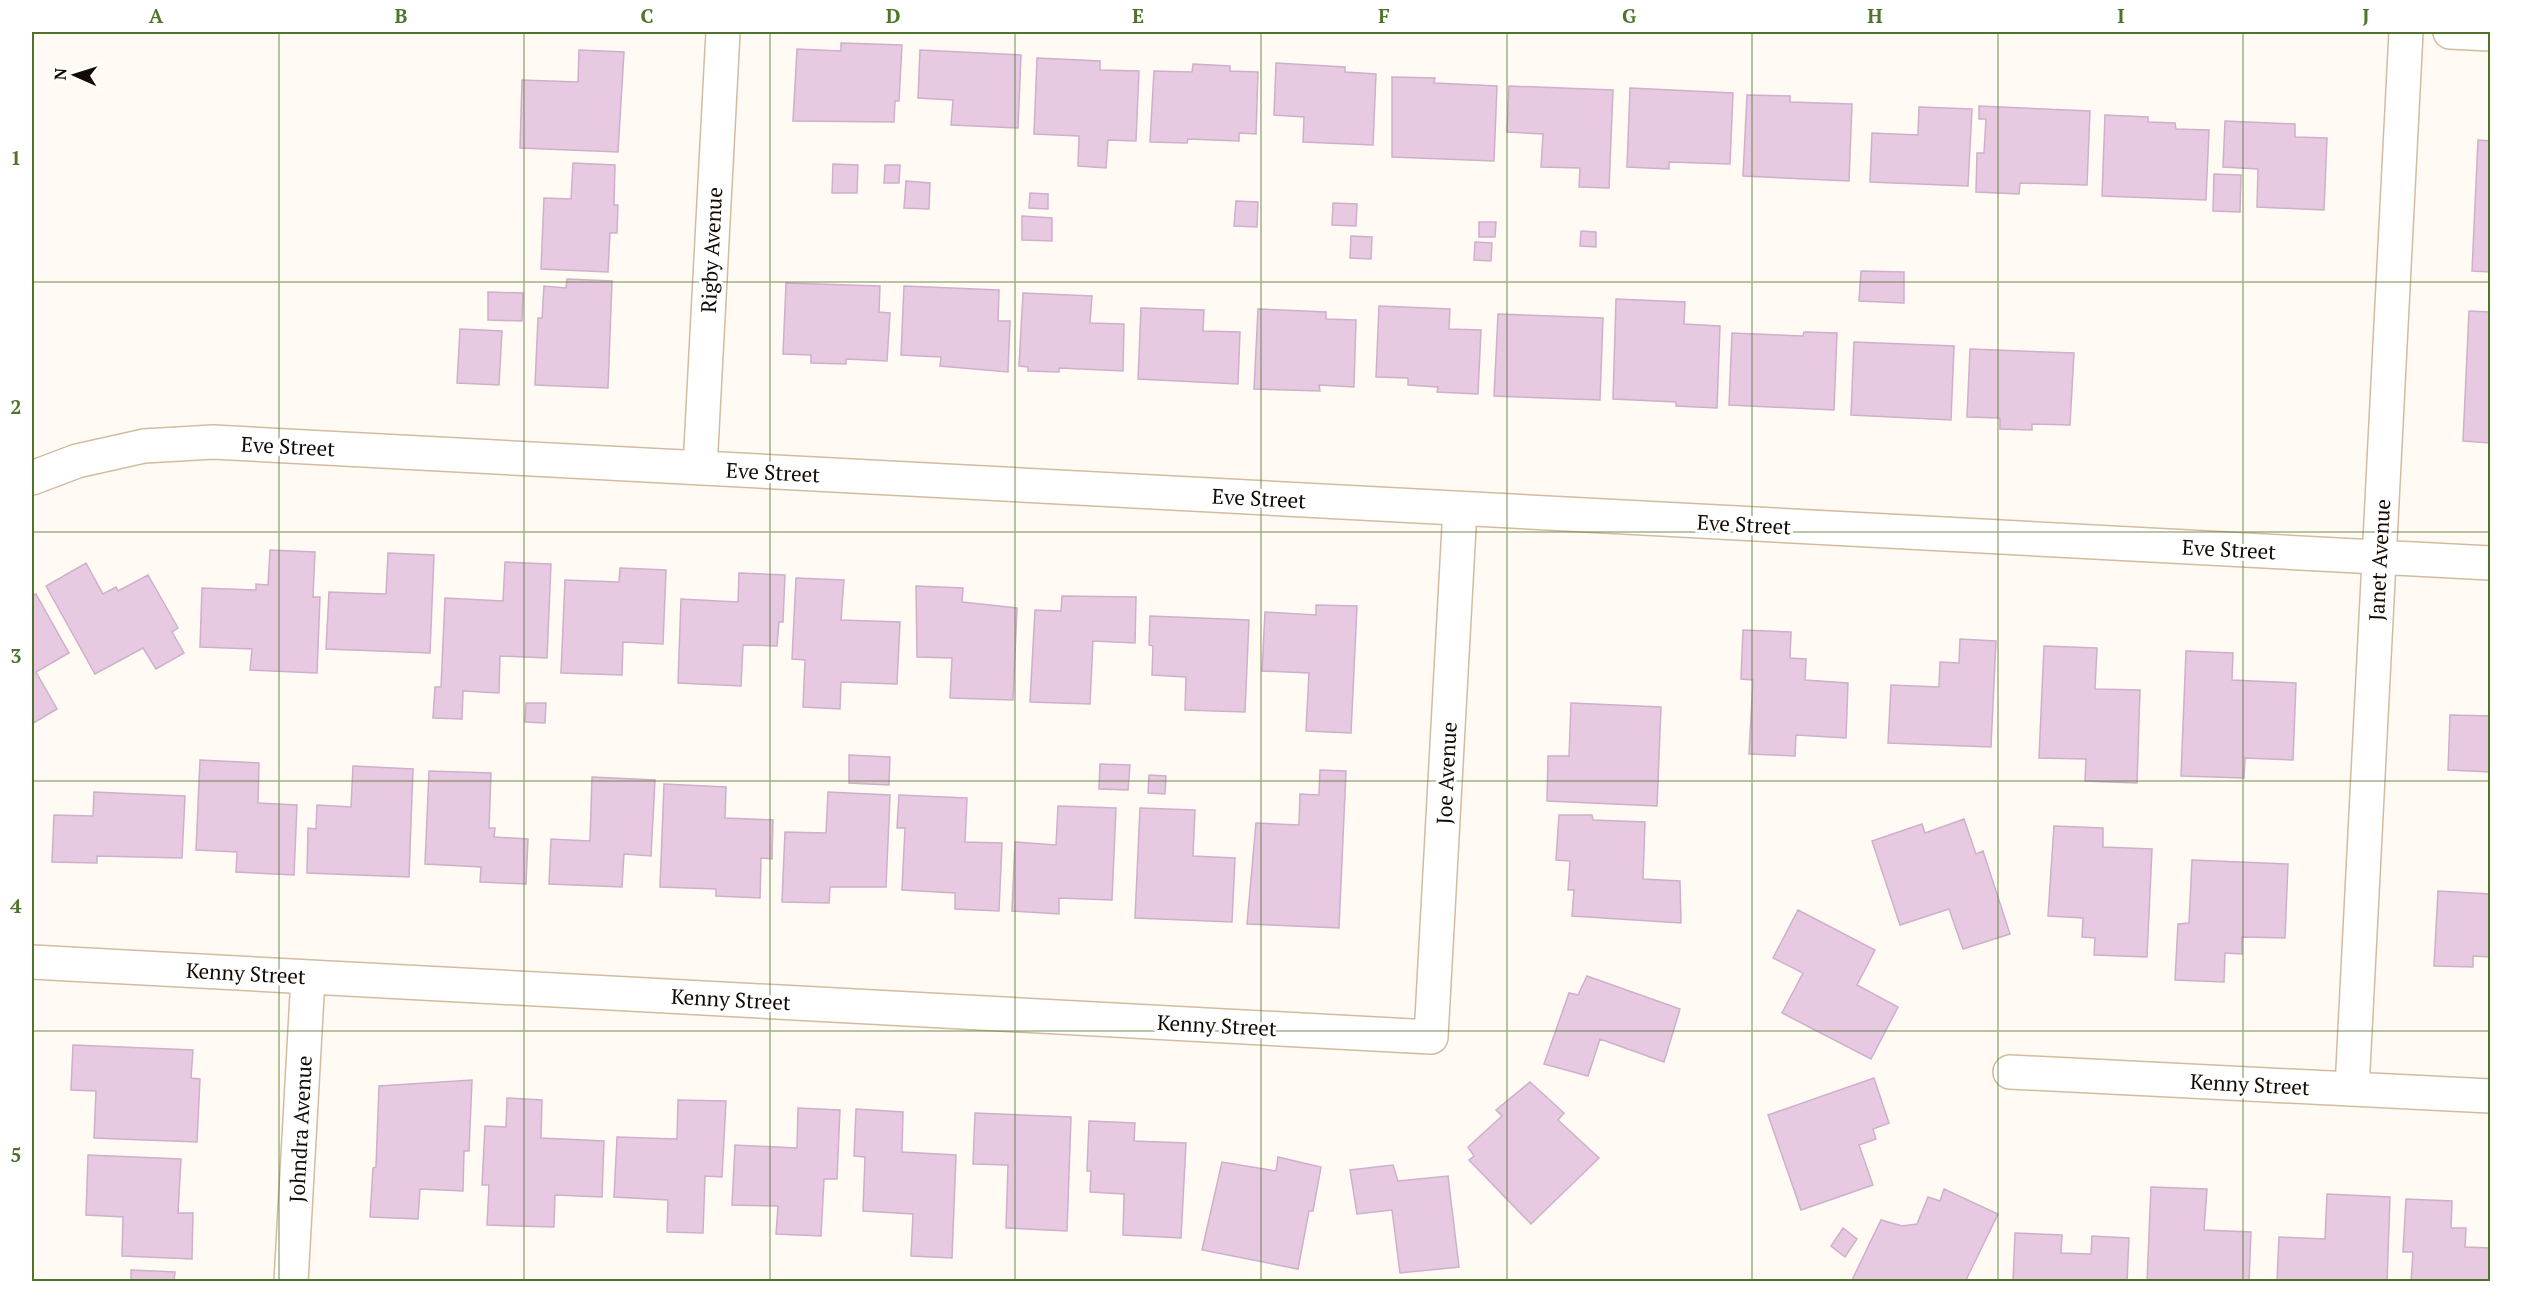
<svg xmlns="http://www.w3.org/2000/svg" width="2522" height="1313" font-family="'PT Serif',serif">
	<style>
		.building { fill: #e8c9e2; stroke: #ceb0c9; stroke-width: 1.5 }
		.lines { fill: none; stroke-linecap: round; stroke-linejoin: round }
		.street-casing { stroke: #d2bc9e; stroke-width: 36 }
		.street { stroke: #fff; stroke-width: 33 }
		.grid { fill: none; stroke: #50732b; stroke-width: 1.5; stroke-opacity: 0.55 }
		.labels { text-anchor: middle; dominant-baseline: central; stroke-width: 6; stroke-linejoin: round; paint-order: stroke }
		.street-label { font-size: 21px; fill: #120a03; stroke: #fff }
		.neatline { fill: none; stroke: #50732b; stroke-width: 2 }
		.grid-label { font-size: 20px; text-anchor: middle; font-weight: bold; fill: #50732b }
	</style>
	<rect width="100%" height="100%" fill="#fffaf4"/>
	<!-- building -->
	<path class="building" d="M841,43L902,45L899,101H895L894,122L793,121L797,49L841,51Z
		M579,50L624,52L618,152L520,148L522,80L578,82Z
		M920,50L1021,55L1018,128L951,125L953,100L918,98Z
		M1037,58L1100,61V70L1139,71L1136,141L1108,140L1106,168L1078,166L1079,136L1034,134Z
		M1276,63L1345,67V72L1376,74L1373,145L1303,142L1304,117L1274,115Z
		M1193,64L1230,66V71L1258,72L1256,134L1239,133V141L1188,139L1187,143L1150,142L1154,71L1192,72Z
		M1392,77L1435,78L1434,83L1497,86L1494,161L1392,157Z
		M1509,86L1613,90L1609,188L1579,187L1580,168L1541,167L1543,134L1507,132Z
		M1630,88L1733,93L1730,164L1669,162V169L1627,167Z
		M1747,95L1790,96V102L1852,104L1849,181L1743,176Z
		M1979,106L2090,111L2087,185L2020,183L2019,194L1976,192L1977,153H1984L1986,119H1979Z
		M1919,107L1972,109L1968,186L1870,182L1872,133L1918,135Z
		M2105,115L2148,117V122L2175,123L2176,129L2209,130L2206,200L2102,196Z
		M2225,121L2295,124V137L2327,138L2324,210L2257,207L2258,169L2223,167Z
		M2478,140L2490,141V272L2472,271Z
		M573,163L615,165L614,205H618L617,233H610L608,272L541,269L544,198L571,199Z
		M833,164L858,165L857,193H832Z
		M885,165H900L899,183H884Z
		M2214,174L2241,175L2240,212L2213,211Z
		M906,181L930,183L929,209L904,208Z
		M1030,193L1048,194V209L1029,208Z
		M1236,201L1258,202L1257,227L1234,226Z
		M1333,203L1357,204L1356,226L1332,225Z
		M1022,216L1052,218V241L1022,240Z
		M1479,222H1496L1495,237H1479Z
		M1581,231L1596,232V247L1580,246Z
		M1351,236L1372,237L1371,259L1350,258Z
		M1475,242L1492,243L1491,261L1474,260Z
		M1861,271L1904,272V303L1859,301Z
		M567,279L612,281L608,388L535,385L538,318H542L544,286L566,288Z
		M786,283L880,286L879,312L890,313L887,361L846,359V364L811,363V355L783,354Z
		M904,286L999,290L998,321H1010L1008,372L940,366L941,357L901,355Z
		M488,292L523,293L522,321L488,320Z
		M1023,293L1092,296L1090,323L1124,324L1123,371L1059,368V372L1028,371V367L1019,366Z
		M1616,299L1685,302L1684,324L1720,326L1717,408L1676,406V402L1613,399Z
		M1379,306L1450,309L1449,329L1481,330L1478,394L1437,392L1438,387L1408,385V378L1376,377Z
		M1141,308L1204,310L1203,331L1240,332L1238,384L1138,379Z
		M1258,309L1326,312V319L1356,320L1354,387L1319,385L1320,391L1254,389Z
		M2469,311L2490,312V443L2463,441Z
		M1498,314L1603,318L1600,400L1494,396Z
		M460,329L502,331L499,385L457,383Z
		M1804,332L1837,333L1834,410L1729,405L1732,333L1803,336Z
		M1854,342L1954,346L1951,420L1851,415Z
		M1970,349L2074,353L2070,425L2032,424V430L2000,429V418L1967,417Z
		M270,550L315,552L313,597H320L317,673L250,670L252,649L200,647L202,588L256,590V584L268,585Z
		M388,553L434,555L430,653L326,649L329,592L386,594Z
		M505,562L551,564L547,658L500,656L499,693L463,691L462,719L433,718L435,687H441L445,598L503,601Z
		M86,563L103,594L116,587L118,591L148,575L178,628L172,632L184,653L156,669L143,648L95,674L46,586Z
		M620,568L666,570L663,644L623,642L622,675L561,673L565,580L619,582Z
		M739,573L785,575L783,622H779L777,646L743,645L741,686L678,683L681,599L738,602Z
		M796,578L844,580L841,620L900,622L897,684L841,682L840,709L803,707L805,660L792,659Z
		M916,586L963,588L962,602L1017,608L1013,700L950,698L952,658L917,657Z
		M36,594L69,653L36,672L57,709L32,724V596Z
		M1062,596L1136,597L1135,643L1093,641L1090,704L1030,702L1035,610L1061,611Z
		M1316,605L1357,606L1351,733L1306,731L1309,673L1262,671L1265,612L1316,615Z
		M1150,616L1249,620L1245,712L1185,710L1186,677L1152,675L1153,646L1149,645Z
		M1743,630L1791,632L1790,658L1806,659L1805,680L1848,683L1846,738L1796,735L1795,756L1749,754L1753,680L1741,679Z
		M1960,639L1996,641L1991,747L1888,743L1891,685L1939,687L1940,662L1959,663Z
		M2044,646L2097,648L2095,689L2140,690L2137,783L2085,781L2086,759L2039,758Z
		M2186,651L2233,653L2232,680L2296,683L2293,760L2245,758L2244,778L2181,776Z
		M526,703H546L545,723L525,722Z
		M1571,703L1661,707L1657,806L1547,801L1548,756H1569Z
		M2450,715L2490,716V772L2448,770Z
		M849,755L890,757L889,785L849,783Z
		M200,760L259,763L258,803L297,805L294,875L236,872L237,852L196,850Z
		M1100,764L1130,765L1128,790L1099,789Z
		M353,766L413,769L409,877L307,873L308,828L316,829L317,805L351,807Z
		M1320,770L1346,771L1339,928L1247,924L1256,823L1299,825L1300,794L1319,795Z
		M429,771L491,773L489,828H495L494,837L528,839L526,884L480,882L481,867L425,864Z
		M1149,775L1166,776L1165,794L1148,793Z
		M592,777L655,780L651,856L624,854L622,887L549,884L551,839L590,841Z
		M664,784L726,787L725,818L773,820L772,859L761,858L760,898L716,896V889L660,887Z
		M94,792L185,796L182,858L97,856V863L52,862L54,815L93,816Z
		M828,792L890,795L886,887H830L829,903L782,902L785,832L826,833Z
		M899,795L967,798L965,842L1002,843L999,911L955,909V893L902,890L905,828H897Z
		M1058,806L1116,808L1112,900L1059,898V914L1012,911L1015,842L1056,845Z
		M1140,808L1195,810L1193,856L1235,858L1232,922L1135,918Z
		M1559,815H1592L1593,820L1645,822L1643,879L1680,881L1681,923L1572,916L1574,890H1568L1570,861L1556,860Z
		M1964,819L1976,854L1983,851L2010,934L1963,949L1949,909L1900,925L1872,841L1922,824L1925,833Z
		M2054,826L2103,828V847L2152,849L2147,957L2094,955L2095,938L2082,937L2083,918L2048,916Z
		M2192,860L2288,864L2285,938L2242,937V954L2225,953L2224,982L2175,980L2178,924L2189,923Z
		M2438,891L2490,894V957L2473,956V967L2434,966Z
		M1798,910L1875,950L1857,985L1898,1007L1871,1059L1782,1013L1803,973L1773,958Z
		M1587,976L1680,1009L1664,1062L1600,1039L1588,1076L1544,1064L1569,993L1578,995Z
		M73,1045L193,1050L191,1078L200,1079L197,1142L94,1138L96,1091L71,1090Z
		M1874,1078L1889,1123L1873,1129L1876,1139L1859,1145L1873,1185L1801,1210L1768,1115Z
		M472,1080L469,1151H464L463,1191L420,1189L418,1219L370,1217L373,1168L376,1167L379,1086Z
		M1530,1082L1564,1113L1558,1120L1599,1158L1531,1224L1469,1160L1474,1156L1468,1147L1502,1116L1496,1110Z
		M507,1098L542,1100L541,1138L604,1141L602,1197L555,1195L554,1227L487,1225L489,1185H482L485,1126L506,1127Z
		M678,1100L726,1101L722,1177L705,1176L703,1233L667,1232L668,1200L614,1197L617,1137L677,1139Z
		M798,1108L840,1110L837,1179H824L821,1236L776,1234L778,1206L732,1205L735,1145L797,1148Z
		M856,1109L903,1112L902,1152L956,1155L952,1258L911,1256L913,1214L863,1211L865,1157L854,1156Z
		M975,1113L1071,1117L1067,1231L1006,1228L1008,1165L973,1164Z
		M1089,1121L1135,1123L1134,1141L1186,1143L1181,1238L1123,1235L1124,1194L1090,1192L1091,1171H1087Z
		M88,1155L181,1159L178,1213H193L192,1259L122,1256L123,1217L86,1215Z
		M1278,1157L1321,1167L1313,1211H1309L1298,1269L1202,1250L1222,1162L1276,1171Z
		M1393,1165L1398,1181L1448,1176L1459,1267L1400,1273L1392,1210L1357,1214L1350,1170Z
		M2151,1187L2207,1189L2204,1230L2251,1232L2249,1282H2147Z
		M1944,1189L1998,1214L1965,1282H1851L1881,1220L1902,1226L1917,1224L1928,1197L1940,1201Z
		M2327,1194L2390,1197L2387,1282H2277L2279,1237L2325,1239Z
		M2406,1199L2452,1201L2451,1228H2466L2465,1247L2490,1248V1282H2411L2413,1252H2403Z
		M1843,1228L1857,1239L1845,1257L1831,1246Z
		M2015,1233L2062,1235L2061,1253L2091,1254L2092,1236L2129,1238L2127,1282H2013Z
		M131,1270L175,1272L174,1282H108L131,1281Z"/>
	<g class="lines">
		<!-- street casing -->
		<g class="street-casing">
			<path id="street" d="M2450,32L2490,34
				M700,468L723,32
				M32,478L77,461L144,446L213,442L2490,563
				M32,962L1431,1037L1460,509
				M2010,1072L2490,1096
				M2352,1089L2406,32
				M291,1282L308,977"/>
		</g>
		<!-- street -->
		<use href="#street" class="street"/>
	</g>
	<!-- grid -->
	<path class="grid" d="M279,32V1282M524,32V1282M770,32V1282M1015,32V1282M1261,32V1282M1507,32V1282M1752,32V1282M1998,32V1282M2243,32V1282M32,282H2490M32,532H2490M32,781H2490M32,1031H2490"/>
	<g class="labels">
		<!-- street labels -->
		<g class="street-label">
			<text transform="translate(711 250) rotate(-87)">Rigby Avenue</text>
			<text transform="translate(288 446) rotate(3)">Eve Street</text>
			<text transform="translate(773 472) rotate(3)">Eve Street</text>
			<text transform="translate(1259 498) rotate(3)">Eve Street</text>
			<text transform="translate(1744 524) rotate(3)">Eve Street</text>
			<text transform="translate(2229 549) rotate(3)">Eve Street</text>
			<text transform="translate(2379 560) rotate(-87)">Janet Avenue</text>
			<text transform="translate(1446 773) rotate(-87)">Joe Avenue</text>
			<text transform="translate(246 973) rotate(3)">Kenny Street</text>
			<text transform="translate(731 999) rotate(3)">Kenny Street</text>
			<text transform="translate(1217 1025) rotate(3)">Kenny Street</text>
			<text transform="translate(2250 1084) rotate(3)">Kenny Street</text>
			<text transform="translate(300 1129) rotate(-87)">Johndra Avenue</text>
		</g>
	</g>
	<!-- border -->
	<rect width="2522" height="1313" fill="none" stroke="#ffffff" stroke-width="66"/>
	<!-- north arrow -->
	<g transform="translate(75 75) rotate(273)" stroke="#ffffff" stroke-width="4.5" paint-order="stroke">
	<path d="M0-4.5L10 22L0 15L-10 22Z" fill="#120a03"/>
	<text y="-9" font-size="16" font-weight="bold" text-anchor="middle" fill="#120a03">N</text>
	</g>
	<rect x="33" y="33" width="2456" height="1247" class="neatline"/>
	<g class="grid-label">
		<text x="156" y="23">A</text>
		<text x="401" y="23">B</text>
		<text x="647" y="23">C</text>
		<text x="893" y="23">D</text>
		<text x="1138" y="23">E</text>
		<text x="1384" y="23">F</text>
		<text x="1629" y="23">G</text>
		<text x="1875" y="23">H</text>
		<text x="2121" y="23">I</text>
		<text x="2366" y="23">J</text>
		<text x="16" y="165">1</text>
		<text x="16" y="414">2</text>
		<text x="16" y="663">3</text>
		<text x="16" y="913">4</text>
		<text x="16" y="1162">5</text>
	</g>
</svg>
